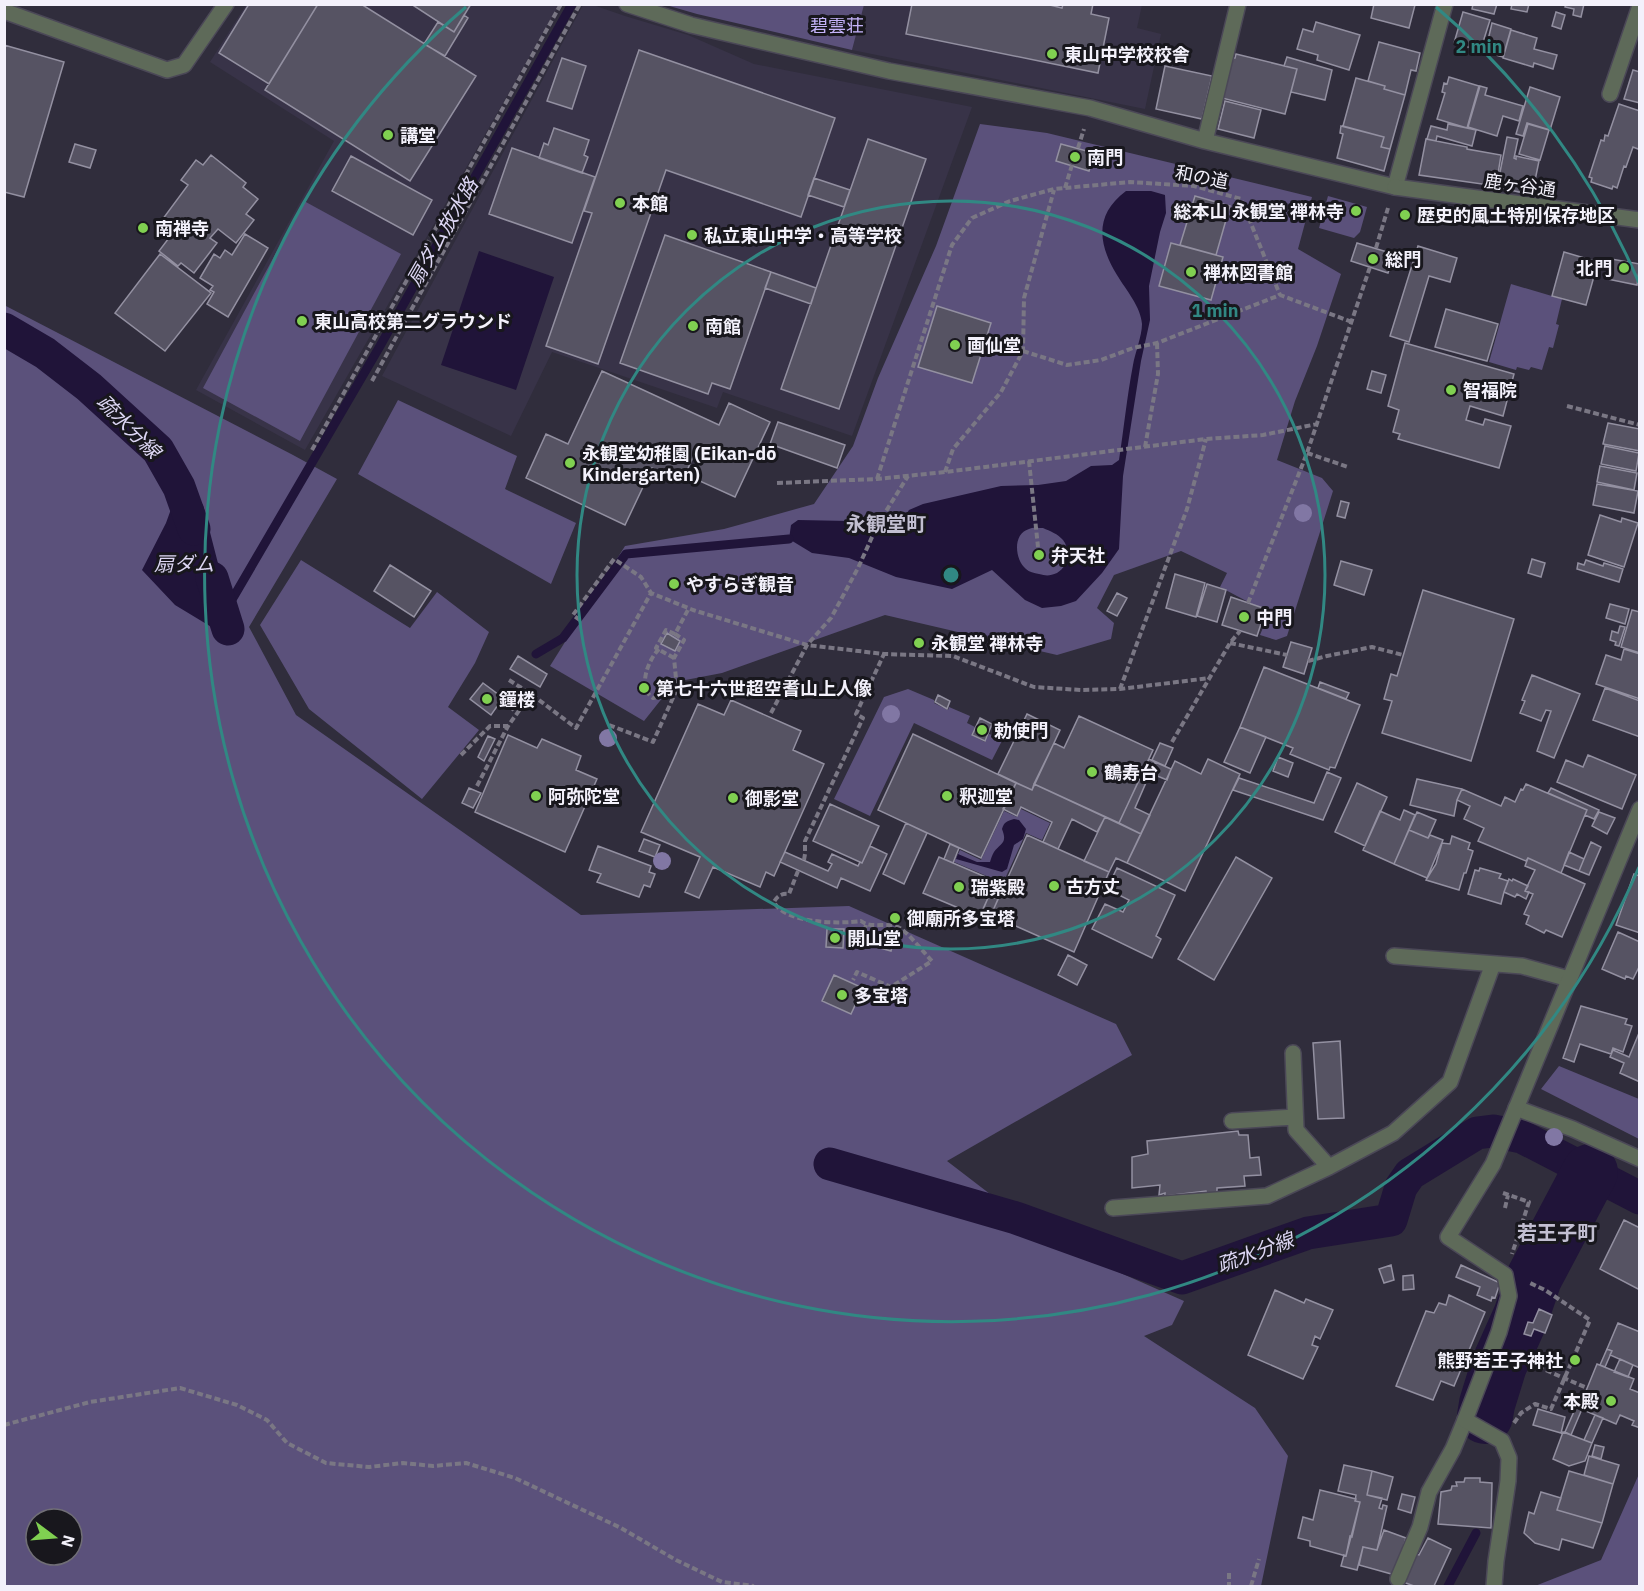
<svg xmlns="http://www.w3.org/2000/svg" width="1644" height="1591" font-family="'IBM Plex Sans','Noto Sans JP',sans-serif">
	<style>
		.built { fill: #383348 }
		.green { fill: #5b517b; fill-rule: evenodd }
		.water { fill: #201439; fill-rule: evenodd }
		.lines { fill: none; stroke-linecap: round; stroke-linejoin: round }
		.stream { stroke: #201439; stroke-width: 9 }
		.canal { stroke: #201439; stroke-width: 33 }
		.river { stroke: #201439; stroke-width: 56 }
		.building { fill: #565363; stroke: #9390a1; stroke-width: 1.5 }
		.service-casing { stroke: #4b4857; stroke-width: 18 }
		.minor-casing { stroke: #4b4857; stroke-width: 18 }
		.tertiary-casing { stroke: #4b4857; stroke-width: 18 }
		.path { stroke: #7a7784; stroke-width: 4; stroke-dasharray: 6 3; stroke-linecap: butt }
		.service { stroke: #5e6a59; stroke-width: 15 }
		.minor { stroke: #5e6a59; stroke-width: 15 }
		.tertiary { stroke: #5e6a59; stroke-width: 15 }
		.tree { fill: #8177a4 }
		.ring { fill: none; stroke: #318883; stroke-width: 3 }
		.poi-dot { fill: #80d051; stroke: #18171d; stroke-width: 2 }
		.labels { text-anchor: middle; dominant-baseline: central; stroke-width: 6; stroke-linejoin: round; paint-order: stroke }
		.park-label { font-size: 18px; fill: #c4b3f9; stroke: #18171d }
		.poi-label { font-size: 18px; font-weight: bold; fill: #f3f1fb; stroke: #18171d; text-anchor: start }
		.street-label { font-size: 18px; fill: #f3f1fb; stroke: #18171d }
		.water-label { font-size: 20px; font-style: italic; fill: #ddd7f4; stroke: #18171d }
		.neighbourhood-label { font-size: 20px; font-weight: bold; fill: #c2bfd1; stroke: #18171d }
		.centre { fill: #318883; stroke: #18171d; stroke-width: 3 }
		.ring-label { font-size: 18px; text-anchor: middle; font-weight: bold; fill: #318883; stroke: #18171d; stroke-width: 6; stroke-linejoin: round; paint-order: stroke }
	</style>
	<rect width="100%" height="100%" fill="#302d3c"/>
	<!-- built -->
	<path class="built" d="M246,5H559L305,450L196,390L334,141L210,62Z
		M583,5H593L625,16L688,35L754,64L972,107L852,436L723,392L717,408L552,352L511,436L382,376Z
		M864,5H1142L1137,28L1161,34L1145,109L852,50Z"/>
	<!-- green -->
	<path class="green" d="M666,5L864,4V5L852,50L697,14Z
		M980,124L1047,133L1312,197L1298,249L1341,274L1317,346L1295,401L1277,460L1322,478L1333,491L1287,636L1276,640L1260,635L1269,613L1220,587L1227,573L1181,551L1114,575L1097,608L1114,623L1111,639L1057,655L885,615L722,673L675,682L644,721L550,666L625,546L724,529L814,504L853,446L878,378L936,246Z
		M1328,196L1367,207L1360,232L1354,238L1319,228Z
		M304,201L401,254L300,441L203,388Z
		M1511,284L1562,299L1556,324L1559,325L1553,348L1549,347L1542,370L1531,367L1529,370L1517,367L1516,370L1489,362Z
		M4,305L293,455L337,479L249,627L296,715L581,915L849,906L1116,1024L1132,1055L947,1161L1055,1244L1184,1301L1172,1325L1144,1336L1255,1408L1288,1456L1261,1586H5ZM36,1519H72V1555H36Z
		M398,400L517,456L505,489L576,523L551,584L358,474Z
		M301,560L410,628L437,592L489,632L475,663L448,707L479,730L422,799L309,709L260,625Z
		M908,689L934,700V703L948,710L949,707L970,716L967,723L975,727L971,735L985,742L989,734L995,736L999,729L1006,733L992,760L914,723L870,816L834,799L884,697Z
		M1021,809L1050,823L1042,840L1026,833L1003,883L954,862L960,850L981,860L1004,811L1017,817Z
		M1559,1066L1639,1099V1139L1541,1089Z
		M1639,1474V1586H1535L1601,1560Z"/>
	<!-- water -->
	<path class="water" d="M1126,191H1151L1165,195L1166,213L1160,232L1149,286L1150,320L1141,361L1123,476L1119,549L1102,573L1076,601L1061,606L1042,608L1025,600L992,570L952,589L896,577L849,558L812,553L789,539L791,525L798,520L849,521L856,524L894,532L909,510L923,504L1001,486L1038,485L1066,481L1091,466L1112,465L1119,460C1124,428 1127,396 1133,365C1135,353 1142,336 1142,324C1141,307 1126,290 1117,275C1098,244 1094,215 1126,191ZM1043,528C1050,531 1058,534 1063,540C1071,550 1068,567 1057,573C1050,576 1046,576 1039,574C1034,573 1029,572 1026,569C1015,560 1012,534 1029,529C1032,527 1039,528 1043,528Z
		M479,251L554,277L516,390L441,365Z
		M185,482L203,505L230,610L218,631L175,605L142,570L166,523L179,487Z
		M1014,819L1019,820L1026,829L1023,839L1014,845L1007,869L1002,872L956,859L958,854L977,862H990C991,859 992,855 994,852C1000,843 1008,844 1002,829C1004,822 1007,821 1014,819Z"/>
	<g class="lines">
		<!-- stream -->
		<path class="stream" d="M223,615L380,346L572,4
			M536,654L563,638L626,554L789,539
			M1448,1586L1476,1533"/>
		<!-- canal -->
		<path class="canal" d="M4,329L45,353L89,387L158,450L179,487L194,529
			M212,578L228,629
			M830,1164L1016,1218L1182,1278L1308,1233L1391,1220L1401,1187L1410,1174L1477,1133L1493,1131L1522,1137L1640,1198"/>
		<!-- river -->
		<path class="river" d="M1485,1416L1487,1404L1499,1365L1521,1316L1534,1278L1590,1172"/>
	</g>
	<!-- building -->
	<path class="building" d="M249,4H318L269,84L219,53Z
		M318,4H361L476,76L410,181L265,90Z
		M411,4H471L454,32Z
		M912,4H1046L1062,8L1063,4H1093L1091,14L1109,18L1098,73L906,34Z
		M1374,4L1415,5L1409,28L1371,18Z
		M1473,4H1497L1494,14L1472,9Z
		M1512,4H1529L1527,12L1511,9Z
		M1566,4H1584L1581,17L1573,15L1574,9L1565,7Z
		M1463,12L1490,20L1484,39L1488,40L1492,23L1511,29L1503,57L1454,43Z
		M1556,12L1565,15L1561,29L1552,26Z
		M464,15L468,18L445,56L424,44L438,22L454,32Z
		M1316,22L1360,35L1349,70L1317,60L1318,55L1297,49L1303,29L1313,32Z
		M1511,30L1537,38L1534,49L1557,55L1553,69L1534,63L1533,67L1503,58Z
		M1379,42L1420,53L1416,71L1411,70L1405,95L1384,89L1385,86L1368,81Z
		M4,45L64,62L24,197L4,192Z
		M639,50L835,118L801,217L666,170L598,364L546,346L592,213L584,211Z
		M1236,54L1297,69L1285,114L1222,98L1233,58H1235Z
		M1287,57L1332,70L1325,100L1291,92L1297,69L1284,66Z
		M562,58L586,66L572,109L547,101Z
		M1165,66L1212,76L1202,119L1156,109Z
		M1633,70L1640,72V103L1624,99Z
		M1449,77L1479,86L1467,128L1437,119L1445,93L1442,92L1444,83L1447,84Z
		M1356,78L1385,86L1384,89L1405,95L1390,149L1381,147L1384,137L1343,126Z
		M1480,86L1487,88L1485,95L1523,106L1519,121L1503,116L1497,136L1468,127Z
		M1530,87L1560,97L1550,130L1527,123L1523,136L1516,134Z
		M1225,101L1261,110L1254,138L1218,129Z
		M1619,104L1640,111V146L1638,149L1633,147L1626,167L1624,166L1617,188L1613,186L1612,189L1591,182L1592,178L1589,177L1601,140L1604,141L1605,135L1608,136Z
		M1448,124L1476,130L1472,146L1437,136L1436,141L1427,139L1431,126L1447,130Z
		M1528,124L1549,130L1540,160L1519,154Z
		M1341,126L1384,137L1381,147L1390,149L1384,171L1337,158L1343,134L1340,133Z
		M554,128L589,140L584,155L588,157L582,173L539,158L544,143L548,145Z
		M1507,137L1518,139L1514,158L1516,159V156L1539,161L1532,195L1497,187Z
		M868,139L926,159L839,409L781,389Z
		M1426,139L1467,147V149L1501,155L1496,186L1419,175Z
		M75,144L96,150L90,168L69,162Z
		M1061,144L1094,153L1089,171L1056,161Z
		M512,148L595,177L572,243L489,214Z
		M211,155L246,183L243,187L258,199L246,214L254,220L236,243L218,229L210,238L217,243L194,273L181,263L178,266L159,251L175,230L162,220L188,185L181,180L196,160L203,165Z
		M351,156L432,200L413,235L332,191Z
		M814,178L850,190L844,207L808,195Z
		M1195,196L1230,206L1216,255L1180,245Z
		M245,234L268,248L228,317L207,304L214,292L210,290L213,286L200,278L214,254L220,258L225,250L232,255Z
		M665,235L771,272L730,389L712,383L708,394L620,363Z
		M1171,243L1223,257L1211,300L1159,286Z
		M1357,243L1394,254L1388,273L1351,261Z
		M1418,246L1457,258L1450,282L1429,276L1409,342L1390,336Z
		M1564,252L1598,262L1586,305L1552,296Z
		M160,254L211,293L165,351L115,313Z
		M1611,259L1640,264L1637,285L1607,279Z
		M771,272L816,288L811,304L765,288Z
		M937,306L991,323L972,383L918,367Z
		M1446,309L1498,324L1487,361L1435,347Z
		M1405,343L1514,374L1503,416L1470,406L1466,420L1483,425L1485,419L1511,426L1499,468L1398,439L1400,434L1393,432L1399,410L1388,406Z
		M602,371L719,425L729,403L770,422L735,497L693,478L701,461L693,457L682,482L652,468L625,525L526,478L546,434L568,444Z
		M1372,371L1386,375L1381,393L1367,389Z
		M778,422L845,445L837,468L770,444Z
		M1608,423L1640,429V451L1603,444Z
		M1605,446L1639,453L1636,471L1601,464Z
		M1600,466L1637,473L1634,490L1597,482Z
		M1597,484L1638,491L1634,513L1593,505Z
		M1341,501L1349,503L1345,518L1337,516Z
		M1600,515L1621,522L1622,518L1638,523L1624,567L1588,555Z
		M1532,559L1545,563L1541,577L1528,573Z
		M1586,560L1603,566L1604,563L1623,569L1619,582L1577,569L1578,563L1584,565Z
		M1341,561L1372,570L1364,595L1334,585Z
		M390,565L431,591L414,617L374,591Z
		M1175,574L1205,583L1196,617L1166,608Z
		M1207,584L1226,590L1217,622L1197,616Z
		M1423,590L1514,619L1471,761L1382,733L1392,701L1384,699L1391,674L1397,676Z
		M1117,593L1127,598L1117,616L1107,611Z
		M1231,597L1266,609L1257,636L1222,625Z
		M1610,604L1629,609L1625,624L1606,618Z
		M1632,610L1640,612V653L1621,647Z
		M1620,626L1625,627L1619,646L1615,645L1616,642L1610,640L1612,631L1618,633Z
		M667,633L680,641L675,651L661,644Z
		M1291,642L1312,648L1304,674L1283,667Z
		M1624,649L1640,654V699L1596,684L1606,655L1621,660Z
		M518,656L547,674L540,687L510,669Z
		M1264,667L1360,705L1335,768L1330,767L1329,770L1290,754L1293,748L1240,727Z
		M1532,675L1580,694L1554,758L1537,751L1551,711L1546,710L1541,721L1520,713L1525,701L1522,700Z
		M1320,682L1349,693L1346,699L1318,688Z
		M483,683L503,698L491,715L470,699Z
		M1605,688L1640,701V737L1593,720Z
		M938,695L950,701L947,709L935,702Z
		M731,700L801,731L793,750L824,764L774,876L766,872L760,887L713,867L699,898L685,892L700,857L641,832L698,704L724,715Z
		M1027,714L1060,730L1032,790L998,774Z
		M1079,716L1153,750L1119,823L1034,784L1054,743L1064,748Z
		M980,718L992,724L985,741L972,735Z
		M1240,727L1266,737L1250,773L1224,762Z
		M913,734L1016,783L981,858L878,810Z
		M508,735L537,748L542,739L581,756L576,770L597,779L565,852L475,812Z
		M488,736L495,739L484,761L478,757Z
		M1160,743L1173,748L1165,766L1152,760Z
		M1588,755L1636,775L1622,809L1557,782L1566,760L1583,767Z
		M1278,757L1293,763L1288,777L1273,771Z
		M1149,759L1155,762L1135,808L1150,815L1141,834L1119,823Z
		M1208,759L1240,774L1185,891L1127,863L1175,761L1201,774Z
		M1155,762L1171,769L1167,780L1150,773Z
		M1327,772L1341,778L1323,820L1233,790L1239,778L1314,803Z
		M1417,779L1462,789L1457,800L1454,816L1410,805Z
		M1016,783L1032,790L1034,784L1105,817L1097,832L1072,819L1058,849L1043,842L1052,822L1021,807L1017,816L1003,809Z
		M1357,783L1387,797L1365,846L1335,832Z
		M1526,784L1587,810L1561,873L1528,858L1526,861L1478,841L1484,828L1464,819L1470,806L1457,800L1462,789L1501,806L1505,797L1515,802L1521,789L1523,790Z
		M469,788L481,793L473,808L462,803Z
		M1551,788L1599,810L1594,819L1585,815L1587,810L1548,793Z
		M830,804L879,826L862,863L813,841Z
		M1404,810L1415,815L1394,864L1363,850L1380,811L1400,820Z
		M1417,812L1436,820L1428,838L1409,830Z
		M1599,812L1615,818L1607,834L1592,826Z
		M1105,817L1141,834L1127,863L1116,858L1109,872L1084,861Z
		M906,823L927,833L904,884L883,874Z
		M1409,830L1428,838L1430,835L1443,840L1427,878L1394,864Z
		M1027,835L1109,872L1074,952L991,915Z
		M1452,836L1470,843L1468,849L1473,851L1466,873H1464L1459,890L1426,880L1436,864L1442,843L1450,844Z
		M644,839L660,845L655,857L639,851Z
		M1591,842L1601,847L1589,875L1579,871Z
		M950,844L959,848L953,863L944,859Z
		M598,846L651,866L649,872L655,874L650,887L644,885L639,897L597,882L601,874L589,870Z
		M870,846L887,854L870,891L841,878L837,888L780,862L785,852L828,871L832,864L828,862L832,854L858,866L860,862L862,863Z
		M1569,852L1584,859L1579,871L1564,865Z
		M939,857L995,881L980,917L923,893Z
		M1236,857L1272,878L1214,980L1178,959Z
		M1528,858L1585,884L1562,937L1546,930L1544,933L1526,924L1529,916L1524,914L1533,894L1525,891L1535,870L1525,866Z
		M1117,868L1175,895L1156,936L1161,939L1152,958L1092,929L1105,904L1123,912L1129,900L1107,889Z
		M1480,868L1501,874L1499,878L1508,881L1504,892L1501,904L1468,894L1475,870L1479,871Z
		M1634,874L1640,876V933L1616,925Z
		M1509,879L1512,881L1513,879L1528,886L1525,891L1529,892L1526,899L1517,894L1515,897L1504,892Z
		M989,896L998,899L991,915L982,911Z
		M827,929H844L843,948L826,947Z
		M1618,932L1640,942V965L1633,979L1626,976L1625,979L1602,969Z
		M883,936L894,939L891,951L880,948Z
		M1068,955L1087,965L1077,985L1058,975Z
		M834,975L863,988L851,1014L822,1001Z
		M1581,1006L1627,1019L1625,1024L1632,1026L1623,1052L1613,1048L1611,1054L1580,1044L1574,1062L1563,1058Z
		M1639,1033H1640V1082L1620,1073L1624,1063L1610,1057L1613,1050L1629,1057Z
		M1340,1041L1344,1118L1318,1119L1313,1043Z
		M1238,1131L1239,1135H1248L1250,1158L1259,1157L1261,1175L1244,1176L1245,1186L1217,1188V1194L1207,1195L1206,1191L1165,1196V1193L1159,1195L1160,1185L1132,1188V1157L1148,1154L1147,1141Z
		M1624,1220L1640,1228V1290L1600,1269Z
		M1391,1265L1394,1280L1384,1283L1379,1269Z
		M1461,1265L1500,1283L1495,1298L1492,1297L1491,1301L1477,1295L1480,1287L1456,1277Z
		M1413,1275L1414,1289L1403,1290V1276Z
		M1275,1290L1304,1303L1306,1299L1333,1310L1320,1339L1315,1336L1312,1345L1318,1347L1303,1379L1248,1355Z
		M1449,1295L1485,1312L1454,1386L1441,1381L1433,1400L1396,1386L1426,1311L1434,1313L1439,1303L1446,1305Z
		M1539,1309L1552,1315L1545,1333L1534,1329L1531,1336L1524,1334L1528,1322L1533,1323Z
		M1618,1323L1640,1332V1368L1610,1355L1612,1351L1607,1349Z
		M1607,1349L1612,1351L1605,1367L1600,1365Z
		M1620,1359L1633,1365L1628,1377L1614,1372Z
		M1597,1364L1634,1379L1630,1389L1640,1393V1428L1632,1425L1634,1421L1620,1415L1616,1424L1579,1408Z
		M1576,1407L1582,1409L1571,1435L1565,1432Z
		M1538,1409L1565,1417L1561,1433L1533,1425Z
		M1595,1415L1603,1418L1592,1443L1584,1440Z
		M1563,1432L1592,1443L1585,1461L1569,1466L1553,1459Z
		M1595,1445L1604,1447L1601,1459L1592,1456Z
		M1589,1456L1619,1465L1613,1484L1584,1475Z
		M1344,1465L1372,1471L1367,1495L1382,1498L1379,1508L1382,1509L1383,1505L1387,1506L1377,1550L1363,1547L1357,1570L1341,1566L1344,1555L1346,1556L1350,1536L1352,1537L1360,1502L1355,1501L1356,1495L1338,1491Z
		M1372,1471L1393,1477L1387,1500L1367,1495Z
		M1569,1471L1613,1484L1602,1523L1557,1510Z
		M1465,1478H1480V1482L1492,1483L1491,1528L1438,1524L1441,1492L1451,1490L1452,1486H1457L1456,1482H1464Z
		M1320,1490L1356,1499L1355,1501L1360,1502L1346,1556L1310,1546V1541L1298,1538L1303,1517L1313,1520Z
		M1541,1492L1561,1498L1557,1510L1602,1523L1593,1548L1562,1539L1559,1550L1535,1543L1524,1533L1529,1512L1534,1514Z
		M1402,1494L1415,1497L1411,1513L1398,1509Z
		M1384,1530L1406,1538L1395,1575L1359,1565L1363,1547L1377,1550Z
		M1428,1538L1451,1549L1434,1586H1414L1403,1582L1415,1554L1419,1555Z"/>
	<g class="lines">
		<!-- service casing -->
		<g class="service-casing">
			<path id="service" d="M4,11L167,70L184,65L226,4
				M1610,94L1640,6
				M1394,956L1522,966L1569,979
				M1293,1053L1296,1130L1329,1167
				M1516,1108L1573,1129L1640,1159
				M1232,1121L1295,1117
				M1113,1208L1267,1196L1329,1167L1393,1133L1450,1082L1493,964
				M1398,1579L1420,1527L1429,1492L1453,1449L1465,1420"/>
		</g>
		<!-- minor casing -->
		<g class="minor-casing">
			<path id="minor" d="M627,4L691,25L889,71L1090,108L1205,141L1395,187L1445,4
				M1205,141L1238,4
				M1494,1586L1496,1561L1508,1481L1509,1458L1502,1441L1465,1420L1499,1332L1509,1296L1505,1275L1448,1237L1493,1164L1640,809"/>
		</g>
		<!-- tertiary casing -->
		<g class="tertiary-casing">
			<path id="tertiary" d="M1395,187L1640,220"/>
		</g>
		<!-- path -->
		<path class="path" d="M1078,148L1084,129
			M1065,188L1072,165
			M1376,248L1388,208
			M1023,351L1067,365L1101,360L1133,348L1157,343L1280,295L1352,322
			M372,381L580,4
			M1567,406L1640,425
			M1145,447L1158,374L1157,343
			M312,450L561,4
			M1307,453L1348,467
			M1029,461L1038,547
			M945,472L953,449L1001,392L1023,351L1024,298L1054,190
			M877,479L952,245L972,218L1010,201L1054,189L1130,182L1194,186L1241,199L1280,295
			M777,483L877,479L945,472L1206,439L1263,435L1317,424
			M1248,603L1307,453L1370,267
			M580,620L573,615L614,559L641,577L651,593
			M1230,643L1287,655
			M659,649C648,660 637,688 653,698L657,697L676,679
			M674,658L656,648L666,630L675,634
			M1308,661L1327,656L1372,647L1403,655
			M509,680L531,694
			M1120,689L1187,509L1206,439
			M502,701L518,713
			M771,713L807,645L831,618L858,568L878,524L908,476
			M609,725L653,742L677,689L674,658L684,640L675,634L689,608
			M1172,742L1230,643L1240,631
			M461,755L490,726H508
			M477,786L508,726L531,694L576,728L651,593L693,610L807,645L884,654L953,656L1034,687L1081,690L1120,689L1210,678
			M804,860L805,854V841L863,718L856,714L884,654
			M798,871L789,894C782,893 777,896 774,902C785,924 840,924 861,921C871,929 885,922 898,927C906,930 925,954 932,961L891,987L857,972L853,980
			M866,925L864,932L869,938L879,941
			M1503,1193L1529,1202L1512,1254
			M1505,1208L1508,1195
			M1513,1356L1587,1388
			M1514,1423L1521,1413L1535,1404L1551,1409L1590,1320L1545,1290L1530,1283
			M4,1425L90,1402L180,1388L237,1405L267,1420L287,1443L326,1463L369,1467L403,1463L433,1466L466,1463L515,1478L619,1527L676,1560L722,1582L754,1586
			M1229,1573V1586
			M1251,1586L1259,1559"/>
		<!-- service -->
		<use href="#service" class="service"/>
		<!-- minor -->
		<use href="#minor" class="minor"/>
		<!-- tertiary -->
		<use href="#tertiary" class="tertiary"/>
	</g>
	<!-- trees -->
	<g class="tree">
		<circle cx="1303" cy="513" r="9"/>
		<circle cx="891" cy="714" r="9"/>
		<circle cx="608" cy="738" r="9"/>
		<circle cx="662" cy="861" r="9"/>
		<circle cx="1554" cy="1137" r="9"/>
	</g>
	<!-- distance rings -->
	<g class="ring">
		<circle cx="951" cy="575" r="374"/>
		<path d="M1639 867A747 747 0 1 1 466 7M1436 7A747 747 0 0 1 1639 283"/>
	</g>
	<!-- markers -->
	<g class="poi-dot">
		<circle cx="1052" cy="54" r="6"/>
		<circle cx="388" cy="135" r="6"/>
		<circle cx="1075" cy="157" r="6"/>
		<circle cx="620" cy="203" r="6"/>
		<circle cx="1356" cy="211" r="6"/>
		<circle cx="1405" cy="215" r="6"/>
		<circle cx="143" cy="228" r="6"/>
		<circle cx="692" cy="235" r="6"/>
		<circle cx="1373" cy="259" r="6"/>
		<circle cx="1624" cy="268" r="6"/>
		<circle cx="1191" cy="272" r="6"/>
		<circle cx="302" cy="321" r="6"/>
		<circle cx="693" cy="326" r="6"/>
		<circle cx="955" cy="345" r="6"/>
		<circle cx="1451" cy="390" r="6"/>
		<circle cx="570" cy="463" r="6"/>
		<circle cx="1039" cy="555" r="6"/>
		<circle cx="674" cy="584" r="6"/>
		<circle cx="1244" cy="617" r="6"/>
		<circle cx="919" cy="643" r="6"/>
		<circle cx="644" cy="688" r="6"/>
		<circle cx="487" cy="699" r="6"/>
		<circle cx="982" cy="730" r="6"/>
		<circle cx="1092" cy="772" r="6"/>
		<circle cx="536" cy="796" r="6"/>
		<circle cx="947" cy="796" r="6"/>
		<circle cx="733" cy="798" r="6"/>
		<circle cx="1054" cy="886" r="6"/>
		<circle cx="959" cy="887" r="6"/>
		<circle cx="895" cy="918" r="6"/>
		<circle cx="835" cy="938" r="6"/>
		<circle cx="842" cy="995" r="6"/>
		<circle cx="1575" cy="1360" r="6"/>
		<circle cx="1611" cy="1401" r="6"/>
	</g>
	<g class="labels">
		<!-- park labels -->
		<g class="park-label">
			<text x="837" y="25">碧雲荘</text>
		</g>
		<!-- poi labels -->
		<g class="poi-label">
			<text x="1064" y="54">東山中学校校舎</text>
			<text x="400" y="135">講堂</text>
			<text x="1087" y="157">南門</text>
			<text x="632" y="203">本館</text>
			<text x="1344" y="211" text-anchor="end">総本山 永観堂 禅林寺</text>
			<text x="1417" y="215">歴史的風土特別保存地区</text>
			<text x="155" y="228">南禅寺</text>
			<text x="704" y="235">私立東山中学・高等学校</text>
			<text x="1385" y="259">総門</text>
			<text x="1612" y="268" text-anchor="end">北門</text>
			<text x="1203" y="272">禅林図書館</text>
			<text x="314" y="321">東山高校第二グラウンド</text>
			<text x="705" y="326">南館</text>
			<text x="967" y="345">画仙堂</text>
			<text x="1463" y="390">智福院</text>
			<text x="582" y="453">永観堂幼稚園 (Eikan-dō<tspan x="582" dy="21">Kindergarten)</tspan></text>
			<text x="1051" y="555">弁天社</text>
			<text x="686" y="584">やすらぎ観音</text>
			<text x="1256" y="617">中門</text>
			<text x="931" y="643">永観堂 禅林寺</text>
			<text x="656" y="688">第七十六世超空耆山上人像</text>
			<text x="499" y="699">鐘楼</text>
			<text x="994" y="730">勅使門</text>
			<text x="1104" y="772">鶴寿台</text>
			<text x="548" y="796">阿弥陀堂</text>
			<text x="959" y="796">釈迦堂</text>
			<text x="745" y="798">御影堂</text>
			<text x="1066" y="886">古方丈</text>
			<text x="971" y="887">瑞紫殿</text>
			<text x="907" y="918">御廟所多宝塔</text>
			<text x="847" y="938">開山堂</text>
			<text x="854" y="995">多宝塔</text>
			<text x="1563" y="1360" text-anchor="end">熊野若王子神社</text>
			<text x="1599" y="1401" text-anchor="end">本殿</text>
		</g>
		<!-- street labels -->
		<g class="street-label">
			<text transform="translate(1202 177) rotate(11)">和の道</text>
			<text transform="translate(1520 185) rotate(8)">鹿ヶ谷通</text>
		</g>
		<!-- water labels -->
		<g class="water-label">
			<text transform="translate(442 232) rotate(-60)">扇ダム放水路</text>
			<text transform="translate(129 426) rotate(45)">疏水分線</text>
			<text x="184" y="563">扇ダム</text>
			<text transform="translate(1255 1252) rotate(-20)">疏水分線</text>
		</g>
		<!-- neighbourhood labels -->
		<g class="neighbourhood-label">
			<text x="886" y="523">永観堂町</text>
			<text x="1557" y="1232">若王子町</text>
		</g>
	</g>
	<circle cx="951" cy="575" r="9" class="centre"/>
	<g class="ring-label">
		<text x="1479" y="53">2 min</text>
		<text x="1215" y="317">1 min</text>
	</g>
	<!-- border -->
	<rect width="1644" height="1591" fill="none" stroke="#f3f1fb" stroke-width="12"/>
	<!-- north arrow -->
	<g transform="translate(54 1537) rotate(106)"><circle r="28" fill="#18171d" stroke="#706e76" stroke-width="1.5"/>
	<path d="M0-4.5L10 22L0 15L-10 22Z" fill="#80d051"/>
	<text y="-9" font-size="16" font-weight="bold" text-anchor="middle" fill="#f3f1fb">N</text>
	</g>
</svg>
